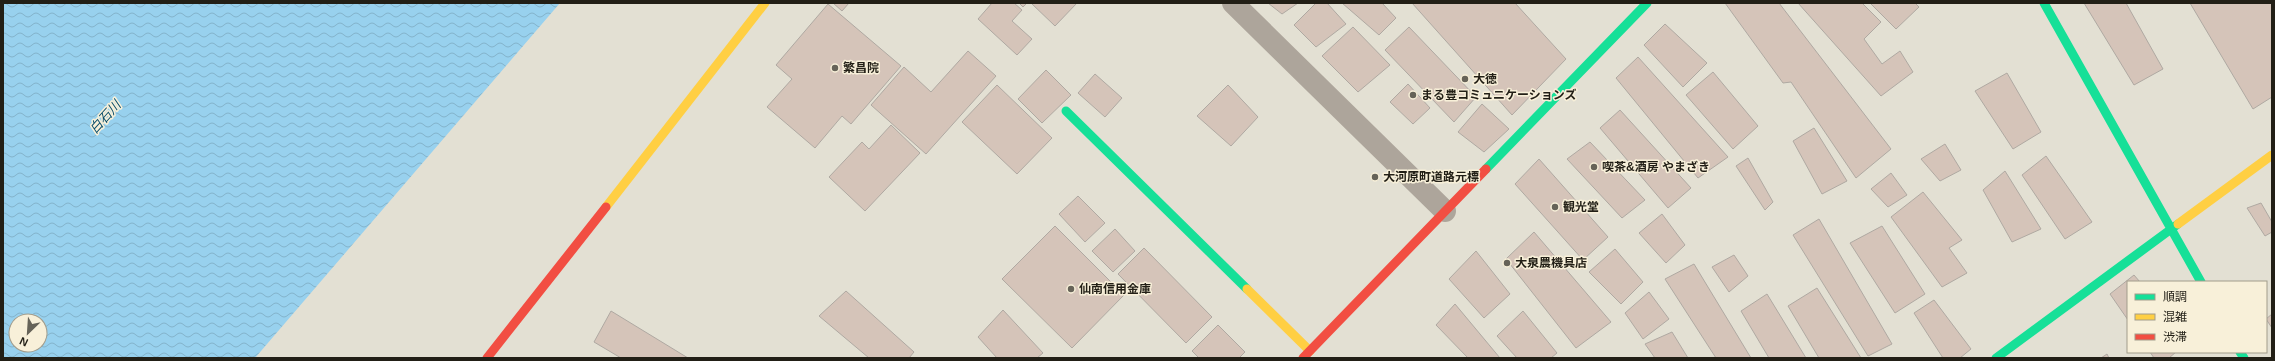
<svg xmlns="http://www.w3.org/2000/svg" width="2275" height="361" font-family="Helvetica,'Noto Sans JP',sans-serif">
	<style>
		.water { fill: url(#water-waves); fill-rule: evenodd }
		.building { fill: #d5c4b9; stroke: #afa9a2 }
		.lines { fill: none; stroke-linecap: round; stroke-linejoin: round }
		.street { stroke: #ada59b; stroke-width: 22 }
		.fast { stroke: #16e098; stroke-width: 9 }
		.slow { stroke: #ffcf43; stroke-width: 9 }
		.jam { stroke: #f24e42; stroke-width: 9 }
		.poi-dot { fill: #666358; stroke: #f8f0d9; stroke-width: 1.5 }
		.labels { text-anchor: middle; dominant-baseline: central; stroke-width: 3; stroke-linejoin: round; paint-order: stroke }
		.poi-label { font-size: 12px; font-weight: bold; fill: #221f16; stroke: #f8f0d9; text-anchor: start }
		.water-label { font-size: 13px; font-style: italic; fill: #0a4f6d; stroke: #f8f0d9 }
	</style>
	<defs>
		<pattern id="water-waves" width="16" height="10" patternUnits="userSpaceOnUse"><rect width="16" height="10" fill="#98d1ee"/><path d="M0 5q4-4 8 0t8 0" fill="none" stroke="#83b3cb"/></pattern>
	</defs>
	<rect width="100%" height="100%" fill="#e3e0d3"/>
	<!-- water -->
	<path class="water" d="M3,3H560L255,358H3ZM16,321H40V345H16Z"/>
	<!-- building -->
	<path class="building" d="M833,3H849L842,11Z
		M992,3H1014L1022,10L1012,21L1032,39L1017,55L978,19Z
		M1019,3H1027L1023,7Z
		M1031,3H1077L1055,26Z
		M1268,3H1298L1282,14Z
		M1316,3H1327L1346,24L1316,47L1294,25Z
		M1342,3H1382L1396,18L1379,35Z
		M1412,3H1515L1566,59L1512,115Z
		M1725,3H1779L1891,149L1856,178L1791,82L1783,83Z
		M1798,3H1862L1881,22L1864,39L1882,64L1900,51L1913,72L1881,96Z
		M1870,3H1915L1919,7L1896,29Z
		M2084,3H2126L2163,69L2134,85Z
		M2190,3H2272V97L2253,109Z
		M828,4L901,66L851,124L842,116L815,148L767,107L792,79L776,65Z
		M1665,24L1707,63L1683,87L1644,45Z
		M1353,27L1390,65L1358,92L1322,56Z
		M1409,27L1476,97L1454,122L1385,50Z
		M968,51L996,76L926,154L871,105L904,67L931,92Z
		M1638,57L1728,157L1698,178L1616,78Z
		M1046,70L1071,95L1042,123L1018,99Z
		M1713,72L1758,126L1733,149L1686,95Z
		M2007,73L2041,132L2013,149L1975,91Z
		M1095,74L1122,98L1105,117L1078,93Z
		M1408,84L1430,108L1413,124L1390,102Z
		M997,85L1052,138L1017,174L962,122Z
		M1228,85L1258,117L1231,146L1197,116Z
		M1482,104L1509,129L1484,152L1458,132Z
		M1620,110L1691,188L1668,208L1600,128Z
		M891,125L920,153L865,211L829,177L862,142L869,149Z
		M1814,128L1847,181L1822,194L1793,141Z
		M1590,142L1645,200L1622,218L1567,159Z
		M1945,144L1961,170L1940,181L1921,159Z
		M2046,156L2092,222L2065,239L2022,175Z
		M1748,158L1773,202L1765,210L1736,166Z
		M1539,159L1608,237L1583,260L1515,184Z
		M2005,171L2041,229L2012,242L1983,190Z
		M1891,173L1907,195L1888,207L1871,189Z
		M1923,192L1962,240L1949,248L1967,273L1942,287L1891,217Z
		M1078,196L1105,223L1085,242L1059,214Z
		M2261,203L2272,222V232L2265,236L2247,208Z
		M1662,214L1685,245L1666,263L1639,233Z
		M1819,219L1892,344L1868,356L1793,235Z
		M1055,226L1124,295L1072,348L1002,279Z
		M1882,226L1925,294L1895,313L1850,243Z
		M1115,229L1135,251L1113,272L1092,251Z
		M1534,232L1611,322L1576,348L1506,259Z
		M1144,248L1212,317L1186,343L1118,274Z
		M1615,249L1643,282L1621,304L1589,272Z
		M1476,251L1510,294L1484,318L1449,279Z
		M1734,255L1748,276L1729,292L1712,267Z
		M1694,264L1751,358H1716L1665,279Z
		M2134,275L2140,282H2128V320L2110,294Z
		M1817,288L1861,358H1819L1788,306Z
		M846,291L914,352L909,358H869L819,316Z
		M1649,292L1669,319L1643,339L1625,313Z
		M1767,294L1806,358H1769L1741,311Z
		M1934,300L1971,349L1960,358H1943L1914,313Z
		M1455,304L1500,358H1468L1436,325Z
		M1003,310L1043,353L1037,358H997L978,337Z
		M611,311L688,358H621L594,342Z
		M1523,311L1557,353L1551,358H1517L1497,336Z
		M2272,314V328L2266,319Z
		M1218,325L1245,352L1239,358H1199L1192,351Z
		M1672,332L1688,358H1655L1645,344Z
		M2150,352H2176L2169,358H2154Z
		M2107,354L2109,358H2101Z"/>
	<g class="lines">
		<!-- street -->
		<path class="street" d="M1233,3L1445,211"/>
		<!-- fast -->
		<path class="fast" d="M2044,3L2201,282
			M1066,111L1247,289
			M1486,169L1647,3
			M2240,352L2244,358
			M1996,358L2178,224"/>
		<!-- slow -->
		<path class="slow" d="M606,207L765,3
			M2178,224L2272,155
			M1247,289L1310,351"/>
		<!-- jam -->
		<path class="jam" d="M487,358L606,207
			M1303,358L1486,169"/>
	</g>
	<!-- markers -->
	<g class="poi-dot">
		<circle cx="835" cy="68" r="4"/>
		<circle cx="1465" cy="79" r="4"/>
		<circle cx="1413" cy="95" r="4"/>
		<circle cx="1594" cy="167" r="4"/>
		<circle cx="1375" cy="177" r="4"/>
		<circle cx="1555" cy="207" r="4"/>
		<circle cx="1507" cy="263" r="4"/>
		<circle cx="1071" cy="289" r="4"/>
	</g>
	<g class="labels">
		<!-- poi labels -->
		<g class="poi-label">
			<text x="843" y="68">繁昌院</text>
			<text x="1473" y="79">大徳</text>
			<text x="1421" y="95">まる豊コミュニケーションズ</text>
			<text x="1602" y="167">喫茶&amp;酒房 やまざき</text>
			<text x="1383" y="177">大河原町道路元標</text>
			<text x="1563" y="207">観光堂</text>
			<text x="1515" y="263">大泉農機具店</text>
			<text x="1079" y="289">仙南信用金庫</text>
		</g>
		<!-- water labels -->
		<g class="water-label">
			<text transform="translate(105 117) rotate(-48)">白石川</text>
		</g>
	</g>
	<!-- border -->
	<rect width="2275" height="361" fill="none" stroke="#221f16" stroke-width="8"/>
	<!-- legend -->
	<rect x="2127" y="281" width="140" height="72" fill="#f8f0d9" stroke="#a29c8b"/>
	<rect x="2135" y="294" width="20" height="6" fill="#16e098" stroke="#a29c8b"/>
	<text x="2163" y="301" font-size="12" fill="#221f16">順調</text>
	<rect x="2135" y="314" width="20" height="6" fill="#ffcf43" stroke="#a29c8b"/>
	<text x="2163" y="321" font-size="12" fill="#221f16">混雑</text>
	<rect x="2135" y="334" width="20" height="6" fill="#f24e42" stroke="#a29c8b"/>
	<text x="2163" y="341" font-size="12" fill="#221f16">渋滞</text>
	<!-- north arrow -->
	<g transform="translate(28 333) rotate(205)"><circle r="19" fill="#f8f0d9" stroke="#a29c8b"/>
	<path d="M0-3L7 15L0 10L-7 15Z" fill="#666358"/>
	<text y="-6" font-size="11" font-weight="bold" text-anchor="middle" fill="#221f16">N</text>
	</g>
</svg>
